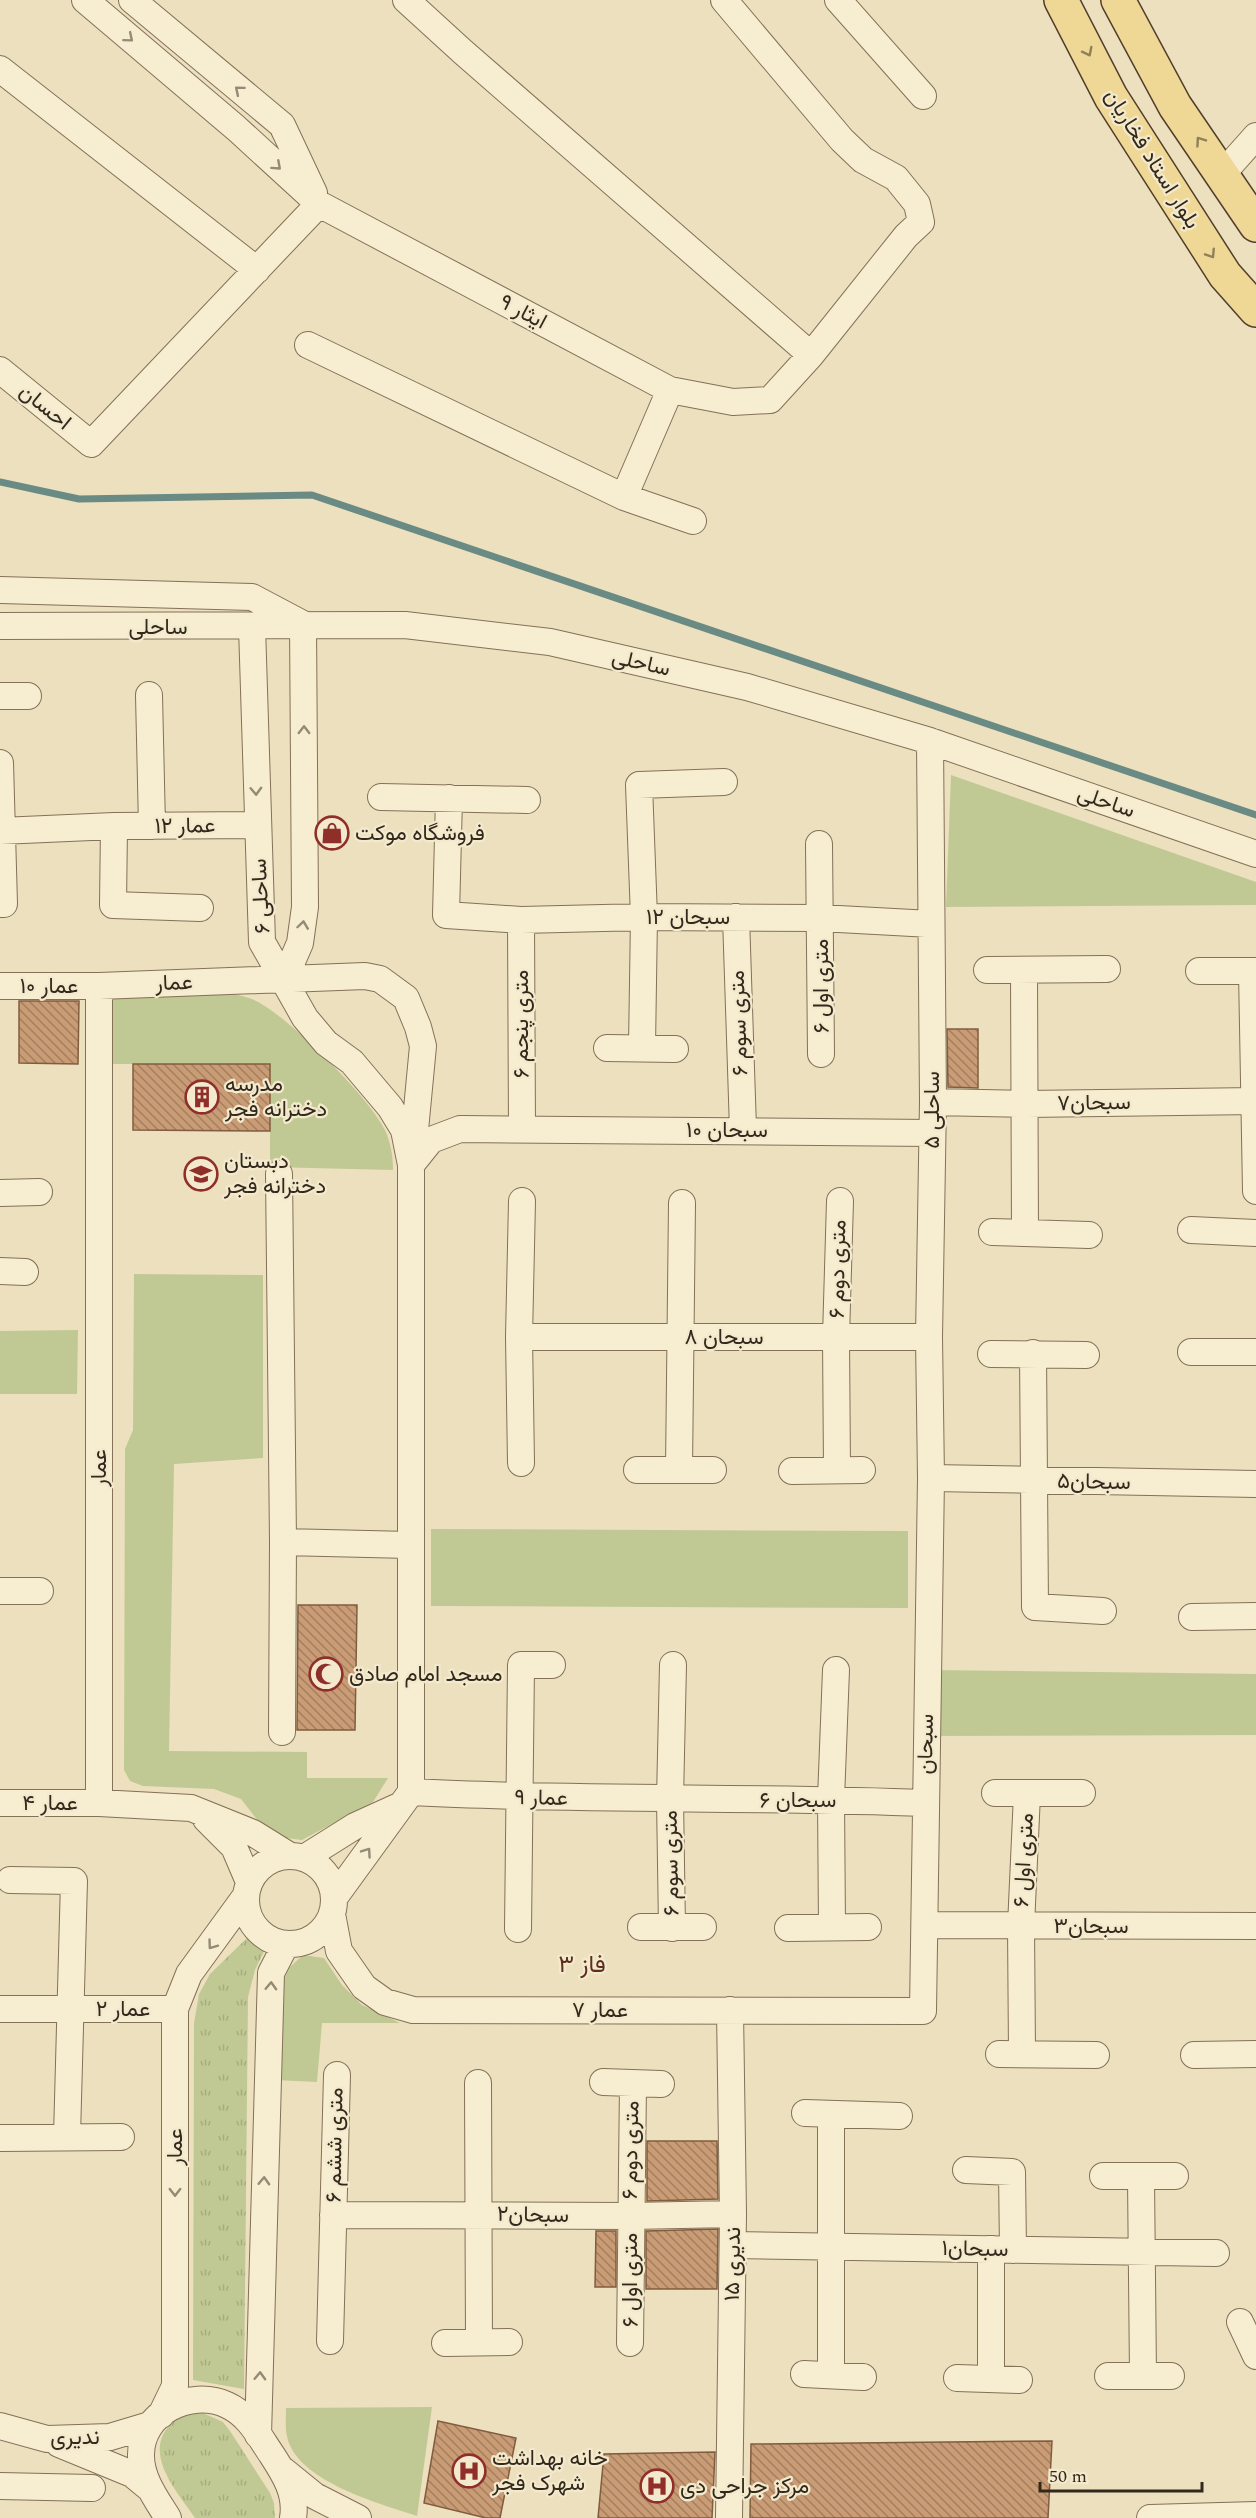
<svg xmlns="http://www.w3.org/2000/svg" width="1256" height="2518" font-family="Spectral,Vazirmatn,serif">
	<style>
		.grass { fill: url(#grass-tufts) }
		.park { fill: #c0c993 }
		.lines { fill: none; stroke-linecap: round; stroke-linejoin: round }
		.stream { stroke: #6a8a84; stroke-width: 7 }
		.building { fill: url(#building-back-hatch); stroke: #815c3f; stroke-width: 1.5 }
		.minor-casing { stroke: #837158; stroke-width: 28 }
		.major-casing { stroke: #513f2c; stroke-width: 36 }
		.minor { stroke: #f7edd1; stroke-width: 26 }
		.major { stroke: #efd796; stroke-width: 33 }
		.oneway { stroke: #958a76 }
		.oneway2 { stroke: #918059 }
		.labels { text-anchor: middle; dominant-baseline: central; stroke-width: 4.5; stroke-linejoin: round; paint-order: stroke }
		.street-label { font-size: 22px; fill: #33281c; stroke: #f3eace }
		.poi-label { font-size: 22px; fill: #33281c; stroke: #f3eace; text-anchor: start }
		.neighbourhood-label { font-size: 24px; fill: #5e2d1d; stroke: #f3eace }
	</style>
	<defs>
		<pattern id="grass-tufts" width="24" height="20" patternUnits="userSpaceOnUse" patternTransform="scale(1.5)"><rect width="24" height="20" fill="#c0c993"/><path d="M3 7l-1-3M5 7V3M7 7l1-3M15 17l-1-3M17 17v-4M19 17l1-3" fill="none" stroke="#a5ad7e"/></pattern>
		<pattern id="building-back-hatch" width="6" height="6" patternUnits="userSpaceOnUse" patternTransform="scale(1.5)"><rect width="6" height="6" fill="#c99c75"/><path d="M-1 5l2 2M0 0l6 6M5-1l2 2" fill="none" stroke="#a47f5f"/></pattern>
	</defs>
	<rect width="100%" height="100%" fill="#ece0be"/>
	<!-- grass -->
	<path class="grass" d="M249,1936L259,1937L267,1945L255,1970L248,1997L244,2389L193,2380L194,2023L199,1994L210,1974Z
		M203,2413L223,2422L230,2431L270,2493L274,2503L275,2518H195C178,2493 143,2455 169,2426C178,2416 190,2414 203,2413Z"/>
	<!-- park -->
	<path class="park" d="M951,775L1256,882V905L946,907Z
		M225,992C235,995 247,996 256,1001C289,1017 369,1097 385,1130C391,1144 393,1155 393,1170L270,1167V1064H110L108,993Z
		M134,1274L263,1275V1458L174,1464L169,1751L307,1752V1778H388L373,1802L302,1840L286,1838L262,1826L241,1799L214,1789L143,1786L130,1781L124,1770L125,1449L133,1430Z
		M78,1330L77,1394H0V1331Z
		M431,1529L908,1531V1608L431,1606Z
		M927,1670L1256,1674V1735L926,1736Z
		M303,1955L324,1958L342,1985L362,2005L400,2023H322L317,2082L275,2080L282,1983L290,1967Z
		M432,2407L417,2516C381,2504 295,2481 287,2436C285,2428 286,2417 286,2408Z"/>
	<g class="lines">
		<!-- stream -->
		<path class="stream" d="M0,482L79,499L312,495L1256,815"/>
	</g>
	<!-- building -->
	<path class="building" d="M19,1001H79L78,1064L19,1063Z
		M947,1029H978V1088L948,1087Z
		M133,1064H270V1131L133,1130Z
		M298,1605H357L355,1730H297Z
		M647,2141H717L718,2199L647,2201Z
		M718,2229L717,2289H646V2231Z
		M596,2231H616V2287H595Z
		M438,2421L516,2438L500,2518H486L424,2503Z
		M1052,2441L1048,2518H750L751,2444Z
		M715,2452L712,2518H598L604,2454Z"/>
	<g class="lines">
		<!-- minor casing -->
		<g class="minor-casing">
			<path id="minor" d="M85,0L236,128L319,204L670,390L733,402L770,400L811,355L906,236L921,222L917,204L896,178L863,160L842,140L724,0
				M132,0L282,125L314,193
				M406,0L463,52L811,355
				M838,0L923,96
				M0,69L257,270
				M1223,173L1256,136
				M308,345L624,497L693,521
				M0,370L91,444L319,204
				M624,497L670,390
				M0,590L252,597L303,624L305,907L300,943L284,980
				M0,626L405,625L550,642L747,687L930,741L1256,854
				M252,627L262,942L305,1018L326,1043L352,1062L390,1107L404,1130L411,1165V1792L334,1898
				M149,695L152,826
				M0,696H28
				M0,763L4,904H0
				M381,797L527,800
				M449,798L446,915L521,920L644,917L820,918L931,924
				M114,826L113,905L200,908
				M0,831L114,826L257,825
				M819,844L821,1054
				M736,917L743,1129
				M521,920L522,1129
				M987,970L1107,969
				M1024,971L1025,1233
				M1199,971H1256
				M1252,971L1256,1191
				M0,986H99L365,976L380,979L406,998L418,1027L423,1046L413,1151
				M99,986V1803
				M642,1047L644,917L639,785L724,782
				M607,1048L675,1049
				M933,1102L1026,1104L1256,1101
				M411,1165L431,1140L460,1129L932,1133
				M279,1174L283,1542L282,1732
				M0,1193L39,1192
				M1191,1230L1256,1233
				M992,1232L1089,1235
				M0,1271L25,1272
				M519,1337H929
				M1191,1352H1256
				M1033,1353L1035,1607L1103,1611
				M991,1354L1086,1355
				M521,1463L519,1337L522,1201
				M679,1469L682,1203
				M637,1470H713
				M837,1470L836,1337L840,1201
				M792,1471L862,1470
				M931,1478L1256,1484
				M283,1542L410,1545
				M0,1591H40
				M1192,1617L1256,1616
				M411,1792C582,1801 754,1796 925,1803
				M995,1793H1082
				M0,1803H99L191,1808L253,1833L290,1856
				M206,1819L234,1847L249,1882
				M246 1900a44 44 0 1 1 88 0a44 44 0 1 1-88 0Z
				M304,1858L355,1826L399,1806
				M10,1880L74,1881L67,2136
				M332,1914L339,1951L364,1987L385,2002L413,2010L923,2011L931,1478L929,1337L933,1102L930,741
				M925,1925L1256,1926
				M641,1927H703
				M832,1927L831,1799L836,1670
				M672,1928L670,1799L673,1665
				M788,1928L868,1927
				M518,1929L521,1665H552
				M0,2009H175
				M1022,2053L1021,1926L1027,1794
				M999,2054L1096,2055
				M1194,2055L1256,2054
				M603,2082L661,2084
				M478,2083L479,2342
				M805,2113L899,2116
				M831,2115V2375
				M0,2138L121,2137
				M966,2170L1012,2172L1013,2250
				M1103,2176H1175
				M1141,2178L1143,2375
				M333,2215L630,2216L733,2214
				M733,2245L1216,2253
				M1240,2322L1256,2356
				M330,2341L337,2075
				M445,2343L509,2342
				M630,2343L633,2084
				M804,2374L863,2377
				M1108,2376H1171
				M957,2378L1019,2380
				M991,2379V2249
				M161,2415L175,2386V2009L189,1974L245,1897
				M0,2426L47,2439L110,2437L150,2425
				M258,2435L271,1973L286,1944
				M59,2444L132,2474L149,2488
				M283,2470L315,2496L358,2518
				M0,2486L92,2488
				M168,2518C157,2500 141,2479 141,2456C140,2413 190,2388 227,2405C249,2415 259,2436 272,2455C285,2475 297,2494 293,2518
				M729,2518L733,2214L730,2010
				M1150,2518L1256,2515"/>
		</g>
		<!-- major casing -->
		<g class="major-casing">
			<path id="major" d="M1061,0L1111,97L1225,275L1256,310
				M1118,0L1175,106L1256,225"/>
		</g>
		<!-- minor -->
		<use href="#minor" class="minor"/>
		<!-- major -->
		<use href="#major" class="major"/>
	</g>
	<!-- one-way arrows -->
	<defs><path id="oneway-chevron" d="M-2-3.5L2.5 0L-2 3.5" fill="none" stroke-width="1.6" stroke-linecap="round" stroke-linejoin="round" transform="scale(1.5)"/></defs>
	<g class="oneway">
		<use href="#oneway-chevron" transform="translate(129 38) rotate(40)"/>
		<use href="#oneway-chevron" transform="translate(239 90) rotate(-140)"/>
		<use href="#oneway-chevron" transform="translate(277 166) rotate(42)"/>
		<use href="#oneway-chevron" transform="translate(304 730) rotate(-90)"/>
		<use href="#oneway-chevron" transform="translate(256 791) rotate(88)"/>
		<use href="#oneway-chevron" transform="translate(303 925) rotate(-82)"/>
		<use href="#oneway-chevron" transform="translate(367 1852) rotate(-55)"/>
		<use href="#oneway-chevron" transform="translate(212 1945) rotate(126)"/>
		<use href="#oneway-chevron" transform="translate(271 1986) rotate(-88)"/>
		<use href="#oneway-chevron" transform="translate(264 2181) rotate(-88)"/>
		<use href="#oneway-chevron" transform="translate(175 2192) rotate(90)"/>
		<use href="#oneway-chevron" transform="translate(260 2376) rotate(-88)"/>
	</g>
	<g class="oneway2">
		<use href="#oneway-chevron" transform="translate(1088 52) rotate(63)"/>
		<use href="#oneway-chevron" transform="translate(1200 141) rotate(-125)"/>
		<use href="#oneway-chevron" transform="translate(1211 254) rotate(57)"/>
	</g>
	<!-- icons -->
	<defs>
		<g id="shop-ring" transform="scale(1.725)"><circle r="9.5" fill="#f3eace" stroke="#902e2a" stroke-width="1.5"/><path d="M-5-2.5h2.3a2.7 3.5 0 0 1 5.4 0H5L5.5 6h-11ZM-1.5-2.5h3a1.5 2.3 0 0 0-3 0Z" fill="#902e2a"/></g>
		<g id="building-ring" transform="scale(1.725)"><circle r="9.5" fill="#f3eace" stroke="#902e2a" stroke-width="1.5"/><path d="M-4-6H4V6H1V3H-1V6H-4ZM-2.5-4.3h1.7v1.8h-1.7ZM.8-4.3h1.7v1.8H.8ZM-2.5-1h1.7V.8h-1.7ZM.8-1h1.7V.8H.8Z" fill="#902e2a"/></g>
		<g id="school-ring" transform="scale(1.725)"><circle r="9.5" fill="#f3eace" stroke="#902e2a" stroke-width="1.5"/><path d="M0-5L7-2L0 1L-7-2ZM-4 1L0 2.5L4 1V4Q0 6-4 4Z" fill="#902e2a"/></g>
		<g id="mosque-ring" transform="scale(1.725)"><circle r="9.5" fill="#f3eace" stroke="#902e2a" stroke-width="1.5"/><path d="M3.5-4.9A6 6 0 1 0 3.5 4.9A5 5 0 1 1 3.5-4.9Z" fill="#902e2a"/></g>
		<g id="hospital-ring" transform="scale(1.725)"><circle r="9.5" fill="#f3eace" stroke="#902e2a" stroke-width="1.5"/><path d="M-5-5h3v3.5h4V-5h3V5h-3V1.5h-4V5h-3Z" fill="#902e2a"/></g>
	</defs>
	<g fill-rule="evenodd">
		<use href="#shop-ring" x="332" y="833"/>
		<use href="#building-ring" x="202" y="1097"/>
		<use href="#school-ring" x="201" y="1174"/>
		<use href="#mosque-ring" x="326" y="1674"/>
		<use href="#hospital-ring" x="469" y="2471"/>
		<use href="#hospital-ring" x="657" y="2486"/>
	</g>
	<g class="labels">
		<!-- street labels -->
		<g class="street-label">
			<text transform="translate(1152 159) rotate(58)">بلوار استاد فخاریان</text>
			<text transform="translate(523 312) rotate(28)">ایثار ۹</text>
			<text transform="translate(45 407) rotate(39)">احسان</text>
			<text x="158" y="627">ساحلی</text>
			<text transform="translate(641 663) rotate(13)">ساحلی</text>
			<text transform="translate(1106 802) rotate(19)">ساحلی</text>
			<text transform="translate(185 826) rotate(-1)">عمار ۱۲</text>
			<text transform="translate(261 896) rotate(-93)">ساحلی ۶</text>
			<text x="688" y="917">سبحان ۱۲</text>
			<text transform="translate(174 983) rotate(-2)">عمار</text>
			<text x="49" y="986">عمار ۱۰</text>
			<text transform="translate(821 986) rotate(-90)">۶ متری اول</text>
			<text transform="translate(739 1023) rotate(-92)">۶ متری سوم</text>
			<text transform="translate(521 1024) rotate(-90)">۶ متری پنجم</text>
			<text transform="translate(1094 1103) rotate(-1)">سبحان۷</text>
			<text transform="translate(932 1110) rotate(-90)">ساحلی ۵</text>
			<text x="727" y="1130">سبحان ۱۰</text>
			<text transform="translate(838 1269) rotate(-89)">۶ متری دوم</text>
			<text x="724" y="1337">سبحان ۸</text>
			<text transform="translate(99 1468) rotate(-90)">عمار</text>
			<text transform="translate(1094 1482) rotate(1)">سبحان۵</text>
			<text transform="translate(926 1744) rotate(-89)">سبحان</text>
			<text transform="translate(541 1798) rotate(1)">عمار ۹</text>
			<text x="798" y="1800">سبحان ۶</text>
			<text x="50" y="1803">عمار ۴</text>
			<text transform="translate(1024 1860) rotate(-87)">۶ متری اول</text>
			<text transform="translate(671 1863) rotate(-91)">۶ متری سوم</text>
			<text x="1091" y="1926">سبحان۳</text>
			<text x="123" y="2009">عمار ۲</text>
			<text x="600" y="2010">عمار ۷</text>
			<text transform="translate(335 2145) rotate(-89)">۶ متری ششم</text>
			<text transform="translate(175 2147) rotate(-90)">عمار</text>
			<text transform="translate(631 2150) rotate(-89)">۶ متری دوم</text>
			<text transform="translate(533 2215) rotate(1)">سبحان۲</text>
			<text transform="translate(975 2249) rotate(1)">سبحان۱</text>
			<text transform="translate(733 2264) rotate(-89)">ندیری ۱۵</text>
			<text transform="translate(630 2280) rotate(-90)">۶ متری اول</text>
			<text x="75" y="2437">ندیری</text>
		</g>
		<!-- poi labels -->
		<g class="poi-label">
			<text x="355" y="833">فروشگاه موکت</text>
			<text x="225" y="1084">مدرسه<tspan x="225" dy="25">دخترانه فجر</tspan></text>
			<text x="224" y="1161">دبستان<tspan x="224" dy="25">دخترانه فجر</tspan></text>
			<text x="349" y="1674">مسجد امام صادق</text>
			<text x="492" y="2458">خانه بهداشت<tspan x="492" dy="25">شهرک فجر</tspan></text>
			<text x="680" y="2486">مرکز جراحی دی</text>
		</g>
		<!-- neighbourhood labels -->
		<g class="neighbourhood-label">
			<text x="582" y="1965">فاز ۳</text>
		</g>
	</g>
	<!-- scale -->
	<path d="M1040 2482v9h162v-9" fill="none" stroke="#33281c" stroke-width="3"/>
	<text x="1049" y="2482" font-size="18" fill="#33281c" stroke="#f3eace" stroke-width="4.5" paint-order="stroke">50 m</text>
</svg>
